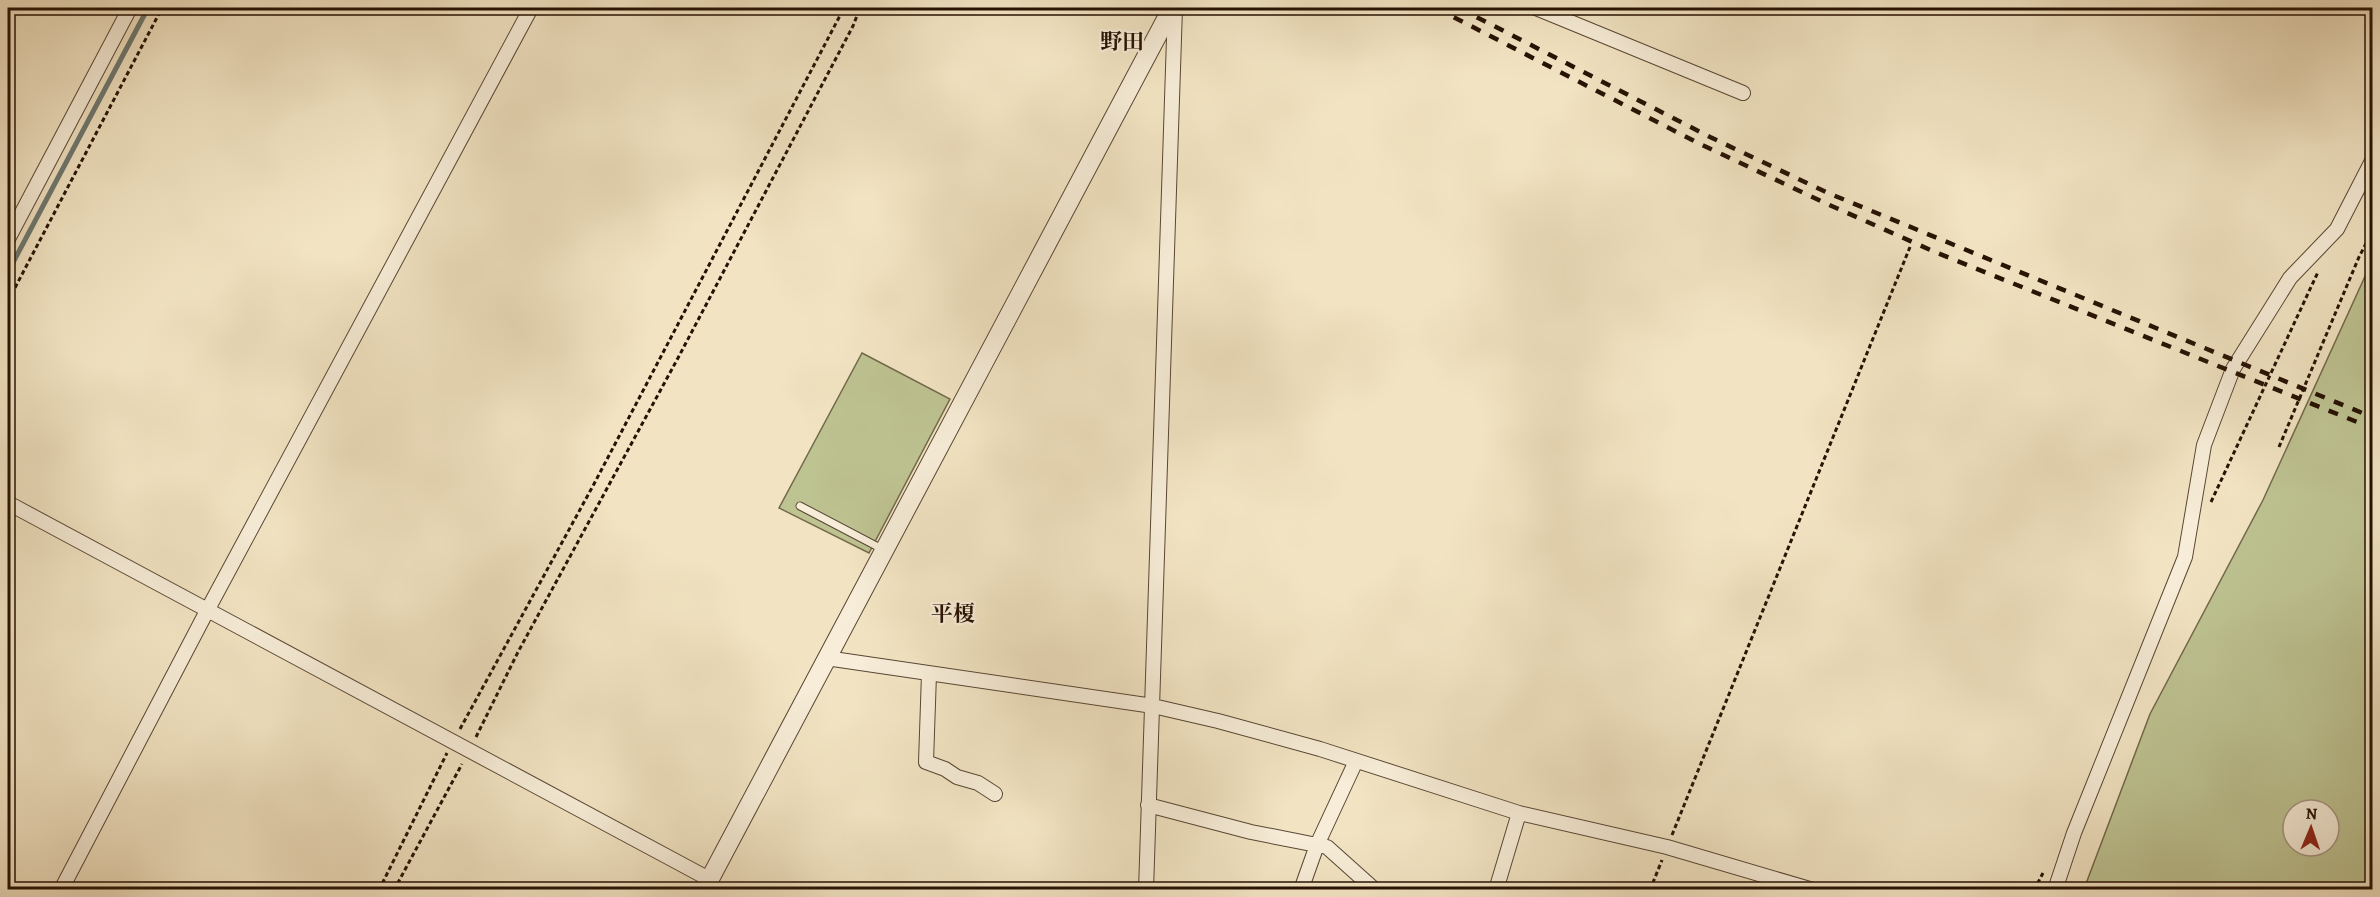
<svg xmlns="http://www.w3.org/2000/svg" width="2380" height="897" font-family="Alegreya,'Noto Serif JP',serif">
	<style>
		.green { fill: #bec392; stroke: #726a4a; stroke-width: 1.5; fill-rule: evenodd }
		.lines { fill: none; stroke-linecap: round; stroke-linejoin: round }
		.stream { stroke: #6d7871; stroke-width: 5 }
		.service-casing { stroke: #594633; stroke-width: 9 }
		.minor-casing { stroke: #594633; stroke-width: 16 }
		.tertiary-casing { stroke: #594633; stroke-width: 20 }
		.path { stroke: #261103; stroke-width: 3; stroke-dasharray: 4.5 3; stroke-linecap: butt }
		.service { stroke: #f7edd8; stroke-width: 7 }
		.minor { stroke: #f7edd8; stroke-width: 14 }
		.tertiary { stroke: #f7edd8; stroke-width: 18 }
		.rail { stroke: #261103; stroke-width: 4.5; stroke-dasharray: 10 10; stroke-linecap: butt }
		.labels { text-anchor: middle; dominant-baseline: central; stroke-width: 4.5; stroke-linejoin: round; paint-order: stroke }
		.neighbourhood-label { font-size: 22px; font-weight: bold; fill: #261103; stroke: #f7edd8 }
	</style>
	<rect width="100%" height="100%" fill="#f2e4c3"/>
	<filter id="stains"><feTurbulence type="fractalNoise" baseFrequency=".00333" numOctaves="4"/><feColorMatrix values="0 0 0 0 .2 0 0 0 0 .09 0 0 0 0 .02 0 0 0 .5 -.17"/></filter>
	<radialGradient id="worn" r=".72"><stop offset=".6" stop-color="#630" stop-opacity="0"/><stop offset="1" stop-color="#630" stop-opacity=".3"/></radialGradient>
	<!-- green -->
	<path class="green" d="M2372,261V889H2084L2150,714L2263,500ZM2293,810H2329V846H2293Z
		M862,353L950,399L869,553L779,508Z"/>
	<g class="lines">
		<!-- stream -->
		<path class="stream" d="M8,272L148,8"/>
		<!-- service casing -->
		<g class="service-casing">
			<path id="service" d="M800,506L884,550"/>
		</g>
		<!-- minor casing -->
		<g class="minor-casing">
			<path id="minor" d="M1536,8L1743,93
				M8,239L130,8
				M8,503L709,879
				M826,658L1153,706L1218,721L1320,749L1519,813L1667,847L1813,890
				M929,674L926,762L945,769L957,777L978,783L995,794
				M1148,805L1251,832L1327,847L1375,890
				M61,890L208,609L531,8
				M1146,890L1175,8
				M1301,890L1317,845L1356,761
				M1496,890L1519,813
				M2055,890L2074,833L2185,557L2204,445L2233,369L2290,278L2337,229L2372,161"/>
		</g>
		<!-- tertiary casing -->
		<g class="tertiary-casing">
			<path id="tertiary" d="M704,890L1172,8"/>
		</g>
		<!-- path -->
		<path class="path" d="M8,301L162,8
			M2279,447L2359,257L2372,232
			M2211,502L2318,272
			M460,729L594,484L844,8
			M476,737L518,652L678,358L853,26L860,8
			M1672,835L1910,247
			M379,890L447,753
			M394,890L462,764
			M1650,890L1662,860
			M2034,890L2043,873"/>
		<!-- service -->
		<use href="#service" class="service"/>
		<!-- minor -->
		<use href="#minor" class="minor"/>
		<!-- tertiary -->
		<use href="#tertiary" class="tertiary"/>
		<!-- rail -->
		<path class="rail" d="M1436,8L1696,142L1825,203L1935,252L2372,428
			M1459,8L1710,137L1828,193L2372,417"/>
	</g>
	<g class="labels">
		<!-- neighbourhood labels -->
		<g class="neighbourhood-label">
			<text x="1122" y="42">野田</text>
			<text x="953" y="614">平榎</text>
		</g>
	</g>
	<!-- margin -->
	<rect width="2380" height="897" fill="none" stroke="#f2e4c3" stroke-width="30"/>
	<rect x="9" y="9" width="2362" height="879" fill="none" stroke="#261103" stroke-width="3"/>
	<rect x="15" y="15" width="2350" height="867" fill="none" stroke="#261103" stroke-width="1.5"/>
	<!-- north arrow -->
	<g transform="translate(2311 828) rotate(2)"><circle r="28" fill="#f7edd8" stroke="#a39583" stroke-width="1.5"/>
	<path d="M0-4.5L10 22L0 15L-10 22Z" fill="#8f2418"/>
	<text y="-9" font-size="16" font-weight="bold" text-anchor="middle" fill="#261103">N</text>
	</g>
	<rect width="100%" height="100%" filter="url(#stains)"/>
	<rect width="100%" height="100%" fill="url(#worn)"/>
</svg>
